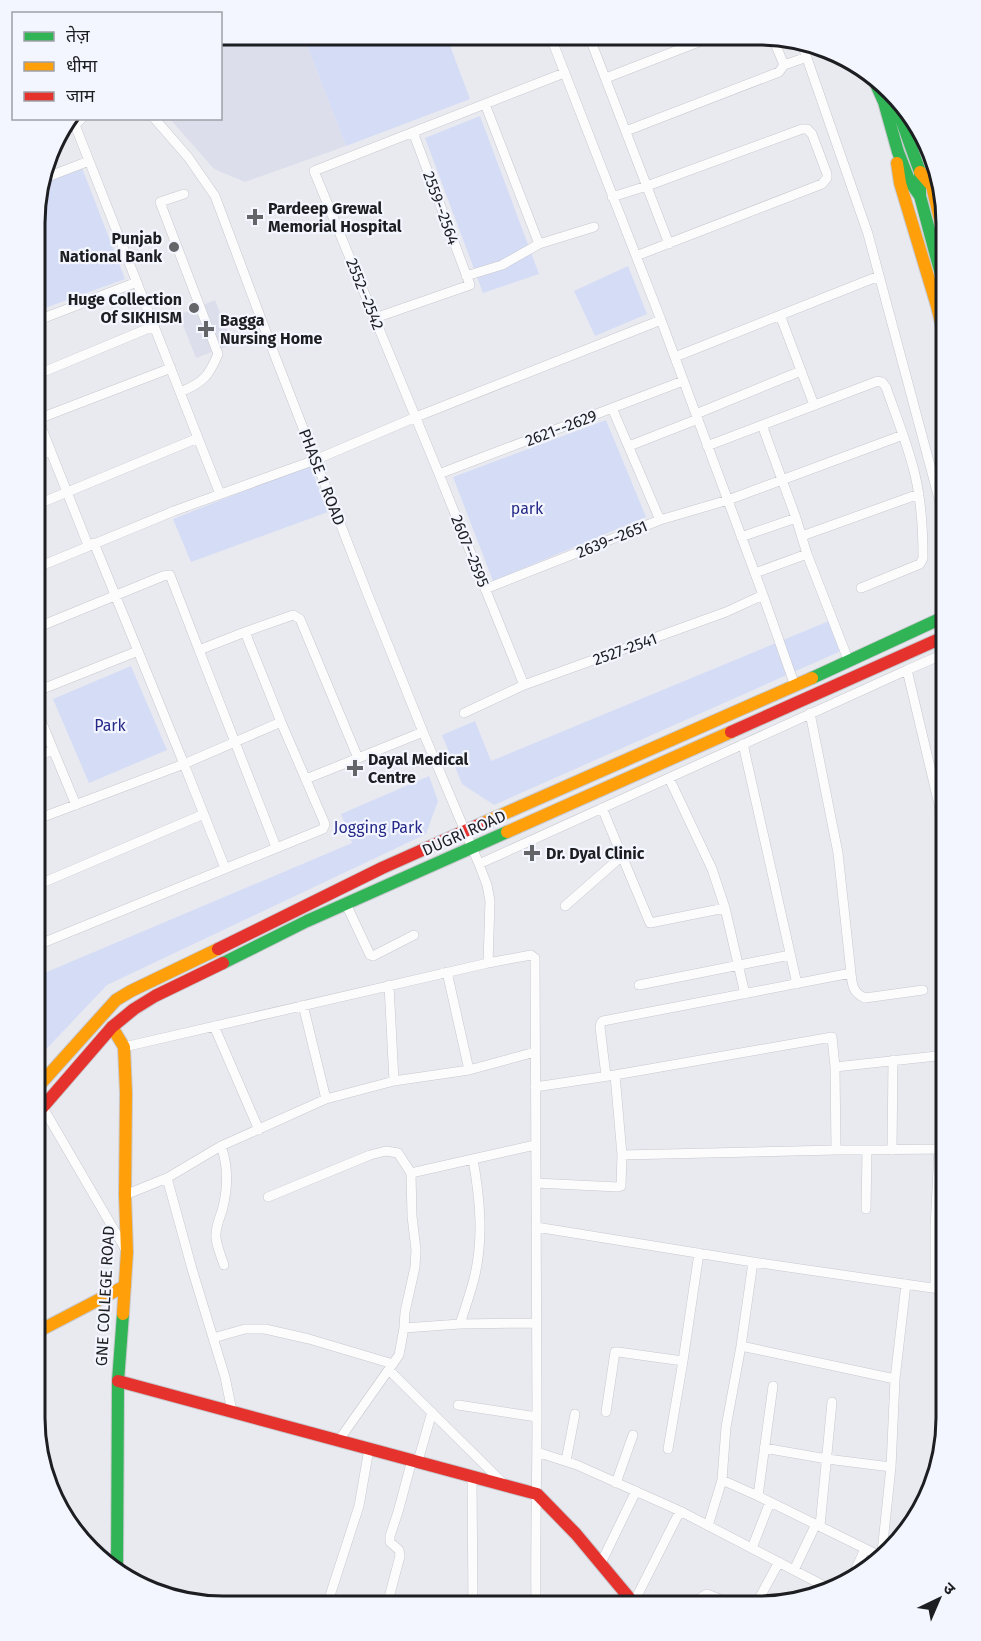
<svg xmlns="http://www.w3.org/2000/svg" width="981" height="1641" font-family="'Fira Sans','Noto Sans Devanagari',sans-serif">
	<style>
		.built { fill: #dcdfeb }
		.green { fill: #d5dcf6 }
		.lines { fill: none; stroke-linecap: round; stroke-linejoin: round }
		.street-casing { stroke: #c7c8cd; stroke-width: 10 }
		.fast-casing { stroke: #c7c8cd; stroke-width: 14 }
		.slow-casing { stroke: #c7c8cd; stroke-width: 14 }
		.jam-casing { stroke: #c7c8cd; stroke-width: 14 }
		.street { stroke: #fcfcfd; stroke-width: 9 }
		.fast { stroke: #30b455; stroke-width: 12 }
		.slow { stroke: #ff9f0a; stroke-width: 12 }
		.jam { stroke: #e5322d; stroke-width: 12 }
		.poi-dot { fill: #646569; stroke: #f4f6ff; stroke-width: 2 }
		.labels { text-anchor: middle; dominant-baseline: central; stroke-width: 4.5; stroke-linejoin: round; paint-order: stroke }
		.poi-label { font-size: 16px; font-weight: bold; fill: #1d1e21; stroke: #f4f6ff; text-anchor: start }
		.street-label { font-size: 16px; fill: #1d1e21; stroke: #f4f6ff }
		.park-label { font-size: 16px; fill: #252988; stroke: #f4f6ff }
		.rim { fill: none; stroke: #1d1e21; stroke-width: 3 }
	</style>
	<rect width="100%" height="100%" fill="#e9eaf0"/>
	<!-- built -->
	<path class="built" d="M221,35H303L346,146L245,182L214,169L170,119L220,118Z
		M215,300L233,344L196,358L179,315Z"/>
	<!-- green -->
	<path class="green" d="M303,35H446L470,99L346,146Z
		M480,116L539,274L483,293L425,138Z
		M82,168L125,279L45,308L36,287V199L40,185Z
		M628,266L647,314L595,336L574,291Z
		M606,420L646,517L493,581L453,477Z
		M310,465L328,512L191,562L173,519Z
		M829,621L841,651L494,805L462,784L442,735L475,721L491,761Z
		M131,666L167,750L89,783L53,699Z
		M429,776L438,801L426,834L107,985L35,1061V977L352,843L341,814Z"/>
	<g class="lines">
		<!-- street casing -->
		<g class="street-casing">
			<path id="street" d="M589,36L669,244
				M802,44L868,234L946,525
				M784,65L807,57
				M606,78L714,36
				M485,104L539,244
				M82,118L75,125L220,494
				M154,118L188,157L215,196L275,356L368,595L423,732L479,864L907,670
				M61,130L75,125
				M626,131L779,72L784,65L772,36
				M42,179L89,161
				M612,197L647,186L802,129H807L812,134L827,174V178L822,184L636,256
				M466,276L502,265L539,244L594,227
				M780,315L814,405
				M375,318L470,285L413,132
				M661,320L763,595
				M36,321L137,282
				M675,357L879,276
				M36,375L154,326
				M180,392C203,383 209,376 218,354L160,202L184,194
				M36,414L88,545
				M696,414L801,371
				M38,419L171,368
				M762,425L796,518
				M629,446L698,419
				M707,446L878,381L882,382L886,387C896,416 908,445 915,475C921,500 923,532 923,558L920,564L861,588
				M36,457L51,451
				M439,474L683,381
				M36,505L198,438
				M660,520L728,500L903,435
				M802,536L919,494
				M741,537L796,518L807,554L849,662
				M94,543L184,764L281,722
				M36,568L174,511L315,460L416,417L661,320L550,35
				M755,573L807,554
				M485,589L660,520L612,408
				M245,632L293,615L300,619L358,758
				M199,650L276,847
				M524,685L439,474L314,171L564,73
				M35,692L138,651
				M35,706L76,805
				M464,713L524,685L726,612L763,595L795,686
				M810,713L838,853L851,973
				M743,744L797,984
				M35,757L52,750
				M669,778L712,869L725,908
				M306,779L423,732
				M602,808L650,923L725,908L745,994
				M35,820L184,764L225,868
				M479,864L487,885L490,901L488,963
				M946,878L945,830L907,670L946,653
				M35,886L204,814
				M346,904L370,955L373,956L414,935
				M565,906L622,856
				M35,946L323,829L325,824L281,722L245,632L199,650L170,575L163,576L36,628
				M447,972L469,1070L535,1052
				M639,985L790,955
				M303,1005L326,1099
				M214,1026L259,1130
				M124,1047L488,963L531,955L535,958C535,1110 536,1262 537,1414C537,1478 535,1542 536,1606
				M835,1067L836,1150L946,1149
				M606,1076L600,1027L601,1023L603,1021L851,973C852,985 853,993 865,998L923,990
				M394,1081L469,1070
				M535,1087L615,1075L832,1037L835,1067L946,1055
				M35,1094L127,1252
				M221,1146C229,1168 228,1189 222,1211C219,1220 215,1228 216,1238C217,1247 221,1256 224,1265
				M892,1150L893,1060
				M622,1155L836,1150
				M473,1159L535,1145
				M411,1173L473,1159C480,1199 484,1239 474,1279C470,1294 465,1309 460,1324
				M167,1178L221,1146L326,1099L394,1081L389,985
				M536,1183L618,1187L621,1186L622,1155L615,1075
				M125,1195L167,1178L192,1269L225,1377L232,1411
				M268,1197L370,1155L386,1151L398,1153L411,1173L412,1216L416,1250L415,1267L405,1312L404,1328
				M866,1209L867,1150
				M536,1227L753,1262L946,1290
				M753,1262L741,1346L895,1379
				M935,1288V1228L939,1149
				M213,1338L245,1329H265L309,1339L393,1364
				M683,1361L699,1253
				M389,1370L505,1485
				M458,1405L537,1417
				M606,1412L615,1352H618L683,1361L668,1449
				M339,1440L399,1355L404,1328L460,1324L536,1323
				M764,1448L827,1459L891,1467
				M537,1452L577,1465L680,1511L832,1590
				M418,1461L432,1412
				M566,1461L575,1414
				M472,1477L473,1606
				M722,1480L726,1427L741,1346
				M616,1483L633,1435
				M758,1496L773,1386
				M708,1526L722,1480L758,1496L878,1555
				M820,1526L832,1402
				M752,1548L770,1502
				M882,1552L891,1467L895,1379L906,1284
				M601,1563L636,1491
				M794,1570L816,1524
				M853,1575L865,1549
				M633,1604L680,1511
				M327,1605L359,1506L369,1449
				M387,1605L400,1556L399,1550L390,1542V1536L398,1512L412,1460
				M696,1606L700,1598L707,1594L737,1606
				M755,1606L779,1562"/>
		</g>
		<!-- fast casing -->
		<g class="fast-casing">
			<path id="fast" d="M871,73L884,102L898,152L909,180L920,196
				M895,102L920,172V196L946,293
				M812,678L946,616
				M223,963L307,921L507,832
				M117,1571L118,1381L123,1314"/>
		</g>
		<!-- slow casing -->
		<g class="slow-casing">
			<path id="slow" d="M897,163L900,183L937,306L946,344
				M920,172L932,186L946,244
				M483,823L812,678
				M507,832L731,732
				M112,1027L124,1047L126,1093L125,1195L127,1252L123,1314
				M35,1090L116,1000L131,991L218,949
				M35,1333L125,1286"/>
		</g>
		<!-- jam casing -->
		<g class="jam-casing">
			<path id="jam" d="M731,732L946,636
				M218,949L382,868L483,823
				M35,1116L112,1027L134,1009L155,996L223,963
				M118,1381L537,1494L576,1534L636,1606"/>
		</g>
		<!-- street -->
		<use href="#street" class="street"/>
		<!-- fast -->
		<use href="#fast" class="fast"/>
		<!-- slow -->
		<use href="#slow" class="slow"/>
		<!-- jam -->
		<use href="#jam" class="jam"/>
	</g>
	<!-- markers -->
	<g class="poi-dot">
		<path d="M252 208h6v6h6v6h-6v6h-6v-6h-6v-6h6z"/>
		<circle cx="174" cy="247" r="6"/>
		<circle cx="194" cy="308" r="6"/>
		<path d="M203 320h6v6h6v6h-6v6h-6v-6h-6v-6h6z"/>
		<path d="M352 759h6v6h6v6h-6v6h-6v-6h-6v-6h6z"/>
		<path d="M529 844h6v6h6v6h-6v6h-6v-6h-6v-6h6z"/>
	</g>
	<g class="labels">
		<!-- poi labels -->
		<g class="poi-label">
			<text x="268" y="208">Pardeep Grewal<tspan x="268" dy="18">Memorial Hospital</tspan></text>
			<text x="162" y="238" text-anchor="end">Punjab<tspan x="162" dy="18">National Bank</tspan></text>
			<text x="182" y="299" text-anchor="end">Huge Collection<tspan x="182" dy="18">Of SIKHISM</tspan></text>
			<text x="220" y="320">Bagga<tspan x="220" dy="18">Nursing Home</tspan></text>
			<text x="368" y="759">Dayal Medical<tspan x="368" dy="18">Centre</tspan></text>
			<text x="546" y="853">Dr. Dyal Clinic</text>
		</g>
		<!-- street labels -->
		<g class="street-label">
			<text transform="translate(441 208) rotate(70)">2559--2564</text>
			<text transform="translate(365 294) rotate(68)">2552--2542</text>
			<text transform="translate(561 428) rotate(-21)">2621--2629</text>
			<text transform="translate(322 477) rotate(69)">PHASE 1 ROAD</text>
			<text transform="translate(612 539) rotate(-22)">2639--2651</text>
			<text transform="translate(470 551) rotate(68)">2607--2595</text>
			<text transform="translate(625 649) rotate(-20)">2527-2541</text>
			<text transform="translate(464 833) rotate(-24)">DUGRI ROAD</text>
			<text transform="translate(105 1296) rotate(-87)">GNE COLLEGE ROAD</text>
		</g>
		<!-- park labels -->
		<g class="park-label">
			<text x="527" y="508">park</text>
			<text x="110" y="725">Park</text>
			<text x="378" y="827">Jogging Park</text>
		</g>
	</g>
	<!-- crop -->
	<path d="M0 0H981V1641H0ZM223 45H758A178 178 0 0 1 936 223V1418A178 178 0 0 1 758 1596H223A178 178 0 0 1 45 1418V223A178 178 0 0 1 223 45Z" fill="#f4f6ff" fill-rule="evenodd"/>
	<path class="rim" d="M223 45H758A178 178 0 0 1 936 223V1418A178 178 0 0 1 758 1596H223A178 178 0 0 1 45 1418V223A178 178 0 0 1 223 45Z"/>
	<!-- legend -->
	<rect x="12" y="12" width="210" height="108" fill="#f4f6ff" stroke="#9ea0a6" stroke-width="1.5"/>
	<rect x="24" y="32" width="30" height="9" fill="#30b455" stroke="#9ea0a6" stroke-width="1.5"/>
	<text x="66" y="42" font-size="18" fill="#1d1e21">तेज़</text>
	<rect x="24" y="62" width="30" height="9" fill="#ff9f0a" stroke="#9ea0a6" stroke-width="1.5"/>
	<text x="66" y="72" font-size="18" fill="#1d1e21">धीमा</text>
	<rect x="24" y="92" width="30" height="9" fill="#e5322d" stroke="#9ea0a6" stroke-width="1.5"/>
	<text x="66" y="102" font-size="18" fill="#1d1e21">जाम</text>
	<!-- north arrow -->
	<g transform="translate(939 1599) rotate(44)" stroke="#f4f6ff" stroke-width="4.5" paint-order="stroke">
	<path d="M0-4.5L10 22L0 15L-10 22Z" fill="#1d1e21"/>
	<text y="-9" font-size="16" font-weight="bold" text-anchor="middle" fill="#1d1e21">उ</text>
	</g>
</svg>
